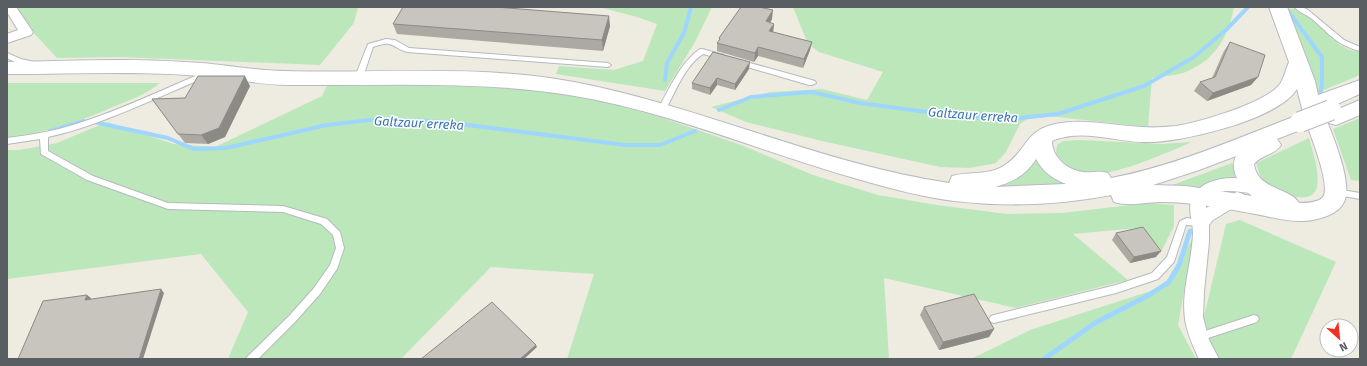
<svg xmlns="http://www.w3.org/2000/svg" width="1367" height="366" font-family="'Fira Sans',sans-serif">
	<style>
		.green { fill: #bce7bb }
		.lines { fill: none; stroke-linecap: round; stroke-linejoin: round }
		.stream-far1 { stroke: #9fd6ff; stroke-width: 4 }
		.stream { stroke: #9fd6ff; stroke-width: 5 }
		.lane-casing { stroke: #b6b9be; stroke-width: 2 }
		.street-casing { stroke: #b6b9be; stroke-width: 2 }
		.secondary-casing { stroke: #b7bbc1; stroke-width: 2 }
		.lane { fill: #fff; fill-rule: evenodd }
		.street { fill: #fff; fill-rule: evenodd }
		.secondary { fill: #fff; fill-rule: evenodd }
		.secondary-bridge-casing { stroke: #b7bbc1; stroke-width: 22; stroke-linecap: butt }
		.secondary-bridge { stroke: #fff; stroke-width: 20 }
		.wall { fill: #aca9a3 }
		.shaded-wall { fill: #8c8a85 }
		.building { fill: #c8c5be; stroke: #8c8a85 }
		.labels { text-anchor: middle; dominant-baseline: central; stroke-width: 3; stroke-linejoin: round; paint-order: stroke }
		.water-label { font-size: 13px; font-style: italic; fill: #3776b7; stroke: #fff }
	</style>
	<rect width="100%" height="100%" fill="#eeebe1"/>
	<!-- green -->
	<path class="green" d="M15,7H358L354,23L320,65L119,57L57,58L30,29Z
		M599,7H712L695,42L665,91L556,74L559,66L614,70L643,61L657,24L637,17Z
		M793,7H1234C1229,35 1216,59 1188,71C1177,76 1163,76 1152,78L1148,127L1048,116L1030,117L1020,124L1006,152L996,163L970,168L940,167L822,141L746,122L711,107L770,92L822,89L867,100L883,72L819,52L808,44Z
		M1286,8C1290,9 1295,9 1299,10C1321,18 1330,49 1360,52V75L1317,93Z
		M329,81L457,83L572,93L660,117L741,145L813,175L878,195L937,205L1007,214L1062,213L1148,203L1174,205V226L1160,254L1138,228L1073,234L1128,280L1016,308L884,278L889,359H567L594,274L491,267L401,359H228L248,312L201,254L7,279V150H19L57,143L107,122L174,144L215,147L322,96Z
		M7,83H160C145,95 130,100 113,107C79,122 45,133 7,137Z
		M1360,118L1359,146L1360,150V181L1351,180L1333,129Z
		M1309,138C1313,153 1320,172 1317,187C1313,208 1272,192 1264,182C1260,177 1258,169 1256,163Z
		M1079,140L1162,144L1192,142C1166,153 1116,176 1089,174C1075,173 1064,164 1056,153L1057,145L1063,141Z
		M1037,160L1070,184L1045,187H1002L999,183L1027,170Z
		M1232,163L1240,179C1224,180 1209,179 1197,190L1167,187Z
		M1240,220L1336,262L1291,359H1215L1202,325L1226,224Z
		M1194,236L1178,325L1196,359H971L1030,330L1163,287Z"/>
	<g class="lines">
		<!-- stream-far1 -->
		<path class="stream-far1" d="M1288,11L1322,57V84L1320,96
			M665,80L667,63L684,33L691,7
			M719,110L751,97L812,92L860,103L956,116L1010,119L1058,114L1144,86L1194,57L1227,29L1248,7
			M98,123L168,138L194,149L226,148L327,125L379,119L444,122L625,145H660L695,131
			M50,131L84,121"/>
		<!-- stream -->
		<path class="stream" d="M1044,359L1095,323L1149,295L1169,282L1179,265L1190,231"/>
		<!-- lane casing -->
		<g class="lane-casing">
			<path id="lane" d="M1294,7H1302L1308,10L1344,40L1360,47V51C1336,45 1330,34 1312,19C1307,15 1299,12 1294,7Z
				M386,39L395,40L409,48L608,63L611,65L608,67L407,52C389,46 394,40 373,47L363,77L361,79H357L355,77L368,44Z
				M700,49H702L724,55L725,57L722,59L703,54C684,67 676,91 665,111H659L658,109C670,88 680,63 700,49Z
				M7,53L21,59L34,62L35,64L32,66L17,63L7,58Z
				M737,60H739L815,81L816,83L812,85H809L737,64L736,62Z
				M200,74H202L206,76L204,78C153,99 102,125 48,137V151L93,176L168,203L283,206L327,219L340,232L344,248L337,269L320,294L295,322L258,359H246L248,356L289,316L314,288L330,265L336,248L333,235L321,224L283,212L168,209L87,180L41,154L40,139L7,144V138C24,136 42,133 59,129C107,116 153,94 200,74Z
				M1336,189L1360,193V199L1333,194L1332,192L1333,190Z
				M1187,218L1204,221L1205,223L1204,225L1201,226L1186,225L1174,262L1158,279L1116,293L994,323L991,322L989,319L991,316L994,315L1116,285L1152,273L1167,257L1179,223L1180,221Z
				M1254,315L1257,316L1259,319L1257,322L1199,341L1196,340L1194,337L1196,334L1199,333Z"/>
		</g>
		<!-- street casing -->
		<g class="street-casing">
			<path id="street" d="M7,7H16L33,32L31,35L7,43V34L18,30L7,12Z
				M1235,178L1262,184L1264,188L1262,192C1247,197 1208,179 1206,208L1237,192L1243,194L1245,198L1243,202L1213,220L1209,225V242L1204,292L1203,317L1209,340L1219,359H1199C1193,346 1187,333 1185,319C1181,291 1192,262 1193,233C1193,219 1186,208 1194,195C1203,181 1220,178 1235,178Z"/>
		</g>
		<!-- secondary casing -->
		<g class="secondary-casing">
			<path id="secondary" d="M1269,7H1287L1315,81L1318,95L1360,80V94C1349,98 1332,109 1321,106C1329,127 1354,182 1344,202C1338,215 1318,220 1304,221C1286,222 1268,216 1250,213C1221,208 1192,202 1162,202C1147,202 1129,207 1114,202L1111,195C1060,205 1006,207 954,201C923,197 892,189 861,180C763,153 670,111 569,95C476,80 382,86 288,85C254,84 221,77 187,75C127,71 67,74 7,74V62C66,61 126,58 185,62C219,63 252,71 285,71C381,74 479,64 574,82C701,106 821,164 949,183L952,176C969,171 989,176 1005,165C1027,151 1024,131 1055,124C1085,118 1114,126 1143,127C1154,128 1165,127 1176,126C1200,122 1266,103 1280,84C1284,78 1286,69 1289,62ZM1297,89L1304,116L1300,115L1293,117C1233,140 1174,166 1111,178L1108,173C1099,170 1092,173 1083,172C1067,170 1052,157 1052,141L1054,140C1082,129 1114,141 1142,142C1178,144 1278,120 1297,89ZM1308,127C1312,140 1331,186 1323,197C1318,203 1306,203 1299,203C1290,187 1257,190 1254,164C1261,155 1275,155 1281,145L1277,139ZM1236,156C1229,170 1240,187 1252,196L1186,186L1153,185L1199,170ZM1036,159C1043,172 1053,179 1066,184L995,187C1013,182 1026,175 1036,159Z
				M1360,100V115L1336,125L1329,123L1326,118L1329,113Z"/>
		</g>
		<!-- lane -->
		<use href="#lane" class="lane"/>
		<!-- street -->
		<use href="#street" class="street"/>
		<!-- secondary -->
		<use href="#secondary" class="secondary"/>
		<!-- secondary-bridge casing -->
		<g class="secondary-bridge-casing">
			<path id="secondary-bridge" d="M1300,122L1331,110"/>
		</g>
		<!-- secondary-bridge -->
		<use href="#secondary-bridge" class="secondary-bridge"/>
	</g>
	<!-- wall -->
	<path class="wall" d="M772,19L770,23L774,24L773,32L812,42L810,50L803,68L758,56L754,62L717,51V43L719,41V38Z
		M393,24L610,26L603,51L397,34Z
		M1230,42L1258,77L1251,85L1207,101L1194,91L1200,82L1212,78L1224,51Z
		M749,69L735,90L717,85L710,95L692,89V83Z
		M250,86L225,137L208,144L185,143L152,99L185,98Z
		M1116,233L1156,257L1130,263L1112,240Z
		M924,307L994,329L989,337L939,350L920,315Z"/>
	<!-- shaded-wall -->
	<path class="shaded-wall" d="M773,10L772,19L765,30L766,21Z
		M609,16L610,26L603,51L602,40Z
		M774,24L773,33L769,31Z
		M812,42L810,50L803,68L804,59Z
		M758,47V56L754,62L755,53Z
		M750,62L749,69L735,90V84Z
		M245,76L250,86L225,137L208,144L201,135Z
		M1258,77L1251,85L1207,101L1213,93Z
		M717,78V85L710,95V88Z
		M1161,251L1156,257L1130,263L1134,257Z
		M161,289L164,293L143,359H139Z
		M87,295L91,298L89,303L85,300Z
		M994,329L989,337L939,350L943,342Z
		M536,345L537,347L524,359H520Z"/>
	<!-- building -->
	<path class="building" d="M403,7H495L609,16L602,40L393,24Z
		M741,7H759L773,10L766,21L774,24L769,31L812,42L804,59L758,47L755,53L717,43L720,39L719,38Z
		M1230,42L1265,55L1258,77L1213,93L1200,82L1215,77Z
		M713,52L750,62L735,84L717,78L710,88L692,83Z
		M198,76H245L219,128L201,135L178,134L152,99L185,98Z
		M1143,227L1161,251L1134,257L1116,233Z
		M161,289L139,359H18L43,301L87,295L85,300Z
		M974,294L994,329L943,342L924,307Z
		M492,302L536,345L520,359H421Z"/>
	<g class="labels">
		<!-- water labels -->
		<g class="water-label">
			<text transform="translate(973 115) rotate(4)">Galtzaur erreka</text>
			<text transform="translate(419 123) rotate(3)">Galtzaur erreka</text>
		</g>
	</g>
	<!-- border -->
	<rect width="1367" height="366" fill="none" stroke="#595e63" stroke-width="16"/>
	<!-- north arrow -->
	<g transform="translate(1339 338) rotate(153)"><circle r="19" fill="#ffffff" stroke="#bdbfc1"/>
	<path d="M0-3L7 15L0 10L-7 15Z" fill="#f23122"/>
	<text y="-6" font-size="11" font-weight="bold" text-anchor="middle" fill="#595e63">N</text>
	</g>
</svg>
